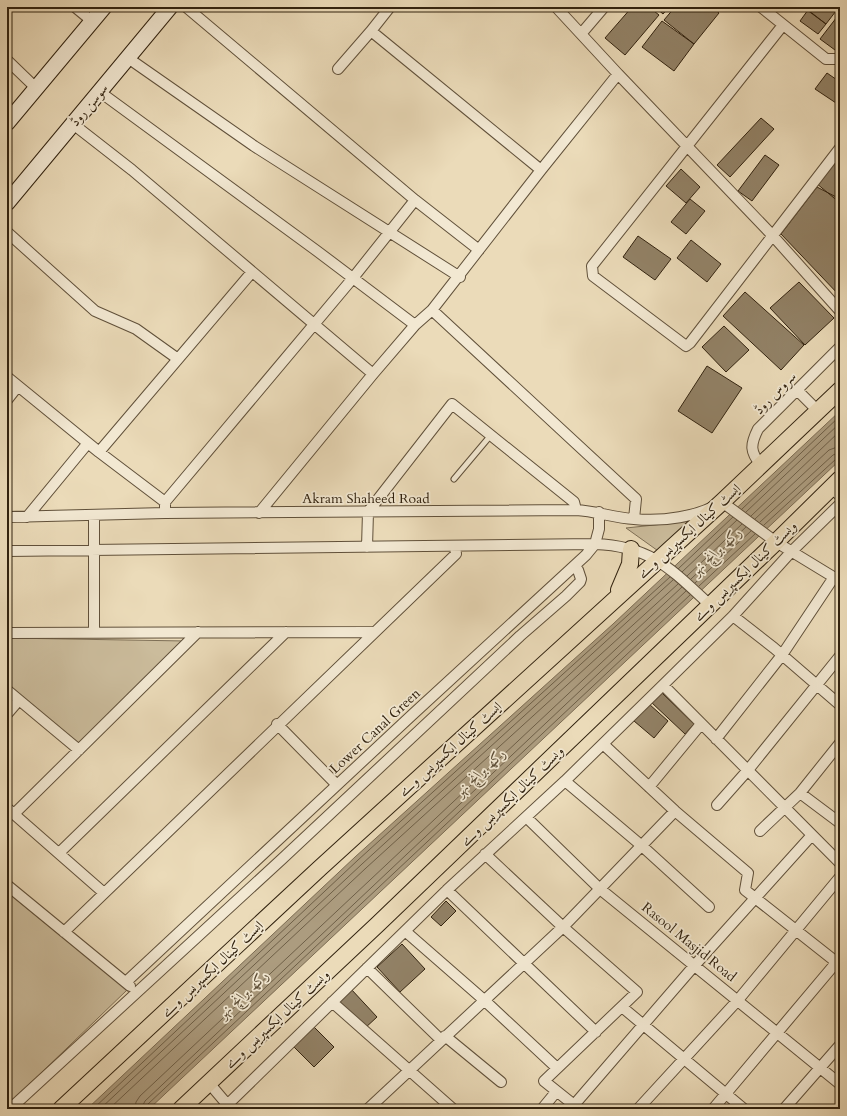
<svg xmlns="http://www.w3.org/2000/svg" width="847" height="1116" font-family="Cardo,Amiri,serif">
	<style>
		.green { fill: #cbbc9c; stroke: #7e6f56 }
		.water { fill: #ac9c7f; stroke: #7b6b52 }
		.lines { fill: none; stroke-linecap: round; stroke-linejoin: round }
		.shore { stroke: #6e5f47; stroke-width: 1 }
		.building { fill: #928267; stroke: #31220f }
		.lane-casing { stroke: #60503a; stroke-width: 7 }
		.street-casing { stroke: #60503a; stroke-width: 12 }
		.secondary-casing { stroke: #31220f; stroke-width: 17 }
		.primary-casing { stroke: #31220f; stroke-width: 18 }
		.lane { stroke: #f2e8d2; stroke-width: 5 }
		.street { stroke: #f2e8d2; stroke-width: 10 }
		.secondary { stroke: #f2e8d2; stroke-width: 15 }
		.primary { stroke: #ebdbb9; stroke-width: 16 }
		.labels { text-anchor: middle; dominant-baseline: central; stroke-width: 3.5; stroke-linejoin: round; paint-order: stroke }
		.street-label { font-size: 14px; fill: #31220f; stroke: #f2e8d2 }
		.water-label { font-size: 15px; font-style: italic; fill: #5c4d36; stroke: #f2e8d2 }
	</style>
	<rect width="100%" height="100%" fill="#ebdbb9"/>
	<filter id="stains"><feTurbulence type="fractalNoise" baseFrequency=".005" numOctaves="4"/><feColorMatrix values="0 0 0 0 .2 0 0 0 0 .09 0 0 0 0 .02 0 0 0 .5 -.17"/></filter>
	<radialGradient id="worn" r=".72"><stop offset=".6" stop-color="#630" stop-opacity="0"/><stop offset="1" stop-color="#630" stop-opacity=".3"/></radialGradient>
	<!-- green -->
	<path class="green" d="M692,521L661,553L626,528Z
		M7,638L186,641L79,745L7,686Z
		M7,892L127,990L7,1106Z"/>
	<!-- water -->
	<path class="water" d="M840,411V460L149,1109H87L355,857L613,624Z"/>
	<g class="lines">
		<!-- shore -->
		<path class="shore" d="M742,509L840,416
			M746,512L840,423
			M751,516L840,431
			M755,519L829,450L840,446
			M760,522L833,455L840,452
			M764,525L836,459L840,457
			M678,569L733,517
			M682,572L737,520
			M687,576L742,524
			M691,579L746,527
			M695,583L751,531
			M699,586L755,534
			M93,1109L358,860L670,577
			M100,1109L362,864L673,580
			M109,1109L366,868L678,584
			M135,1109L136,1102L140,1096L682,587
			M141,1109L145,1101L686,591
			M146,1109L148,1104L690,595"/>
	</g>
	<!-- building -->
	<path class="building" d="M632,7H649L659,15L625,55L605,38Z
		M655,7H669L663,14Z
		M675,7H712L719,13L694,44L664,20Z
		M803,7H839L826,24Z
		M808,10L826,24L818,34L800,21Z
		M840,13V44L835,50L820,39Z
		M662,21L694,44L674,71L642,47Z
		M827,73L840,82L839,105L815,89Z
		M761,118L774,129L730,177L717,165Z
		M840,152V203L816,183Z
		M765,155L779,165L752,201L738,191Z
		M681,169L700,187L686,203L666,186Z
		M817,187L840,199V296L781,234Z
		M690,199L705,211L686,234L671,222Z
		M638,236L671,259L655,280L623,257Z
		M691,240L721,264L707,282L677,258Z
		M799,282L834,318L805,345L770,308Z
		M745,292L804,345L781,370L723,316Z
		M724,326L749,350L726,372L702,347Z
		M707,366L742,388L712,433L678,411Z
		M661,692L694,724L685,734L651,702Z
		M649,704L668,721L654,738L634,721Z
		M446,901L456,911L441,926L431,917Z
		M402,944L425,969L400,992L377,967Z
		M351,989L377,1017L364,1029L339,1001Z
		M314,1027L334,1047L314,1067L294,1047Z"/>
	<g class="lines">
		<!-- lane casing -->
		<g class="lane-casing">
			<path id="lane" d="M454,479L491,435"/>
		</g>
		<!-- street casing -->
		<g class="street-casing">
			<path id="street" d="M75,7L92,21
				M186,7L415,200L479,250
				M390,7L371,31L541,170
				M761,7L826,59H840
				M783,25L592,266L593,276L686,346L690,343L840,148
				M581,34L604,7
				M128,58L254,146L460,277
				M7,60L36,88
				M338,69L371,31
				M618,74L773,236L840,311
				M100,92L317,251L415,325
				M73,124L132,170L373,374
				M7,232L95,311L136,329L178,359
				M432,310L636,499L634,519
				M7,377L99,452L165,502V509
				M797,390L817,410
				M7,400L18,386
				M99,452L252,272
				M761,465C750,452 750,445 758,429L840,347
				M831,487L840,496
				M165,502L353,278L415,200
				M259,513L373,374L415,325L432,310L541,170L618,74L556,7
				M7,517L165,513L576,510C596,511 614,518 634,519C662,522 698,517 722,502L776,542L840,581
				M27,517L88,443
				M367,547L368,512L452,404L574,502L576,510
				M7,551L595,544L599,529V512
				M733,616L774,648L840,705
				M7,633L373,632
				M94,633V515
				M663,685L840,863
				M7,690L79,750
				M7,714L19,700
				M277,724L337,785
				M716,739L782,655L834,577
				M603,744L675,811L748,873L745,890L840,965
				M565,781L642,846L709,907
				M649,787L701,724
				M800,793L840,823
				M717,805L748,770L840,656
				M7,808L104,893
				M14,814L198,632
				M526,817L600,889L840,1084
				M760,831L800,793L840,743
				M59,853L286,632
				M485,854L563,927L637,992L544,1081L579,1109
				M7,885L130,986
				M447,890L596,1032
				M405,931L484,1000L557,1068
				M64,932L456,554L455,546
				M367,968L441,1040
				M126,982L412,715L586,555L595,544C651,546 671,569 710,605
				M332,1002L453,1109
				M622,1007L744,1109
				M445,1036L501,1082
				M209,1083L231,1109
				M574,1105L694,966L812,835
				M10,1109L282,859L520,636L566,596L580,582L581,579L578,570L574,566
				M223,1109L447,890L565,781L663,685L733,616L791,552L840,504
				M368,1109L563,927L675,811
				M542,1109L556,1092
				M638,1109L738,1000L840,877
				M713,1109L840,958
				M784,1109L840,1045"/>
		</g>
		<!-- secondary casing -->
		<g class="secondary-casing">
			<path id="secondary" d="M7,123L104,7
				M7,203L170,7"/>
		</g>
		<!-- primary casing -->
		<g class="primary-casing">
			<path id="primary" d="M619,590L630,564L631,549
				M61,1109L320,868L722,502L840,390
				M181,1109L378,924L776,542L840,479"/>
		</g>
		<!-- lane -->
		<use href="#lane" class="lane"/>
		<!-- street -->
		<use href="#street" class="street"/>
		<!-- secondary -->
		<use href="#secondary" class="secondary"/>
		<!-- primary -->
		<use href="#primary" class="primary"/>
	</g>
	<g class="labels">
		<!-- street labels -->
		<g class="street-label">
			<text transform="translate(89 105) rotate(-50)">سوسن روڈ</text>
			<text transform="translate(775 393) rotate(-46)">سروس روڈ</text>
			<text x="366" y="498">Akram Shaheed Road</text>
			<text transform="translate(689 531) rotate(-42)">ایسٹ کینال ایکسپریس وے</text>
			<text transform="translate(745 571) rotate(-44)">ویسٹ کینال ایکسپریس وے</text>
			<text transform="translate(375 731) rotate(-43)">Lower Canal Green</text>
			<text transform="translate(450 749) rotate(-42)">ایسٹ کینال ایکسپریس وے</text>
			<text transform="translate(512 796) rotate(-44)">ویسٹ کینال ایکسپریس وے</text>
			<text transform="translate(689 942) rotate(39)">Rasool Masjid Road</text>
			<text transform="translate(212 969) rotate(-43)">ایسٹ کینال ایکسپریس وے</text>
			<text transform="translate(277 1019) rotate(-43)">ویسٹ کینال ایکسپریس وے</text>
		</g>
		<!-- water labels -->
		<g class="water-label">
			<text transform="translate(716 551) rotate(-43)">رکھ برانچ نہر</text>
			<text transform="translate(480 772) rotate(-43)">رکھ برانچ نہر</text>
			<text transform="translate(243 994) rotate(-43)">رکھ برانچ نہر</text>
		</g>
	</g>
	<!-- margin -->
	<rect width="847" height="1116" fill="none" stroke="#ebdbb9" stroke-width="24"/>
	<rect x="8" y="8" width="831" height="1100" fill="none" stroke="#31220f" stroke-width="2"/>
	<rect x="12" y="12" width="823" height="1092" fill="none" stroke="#31220f"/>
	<rect width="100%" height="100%" filter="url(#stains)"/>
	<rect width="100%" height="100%" fill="url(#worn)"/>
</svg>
